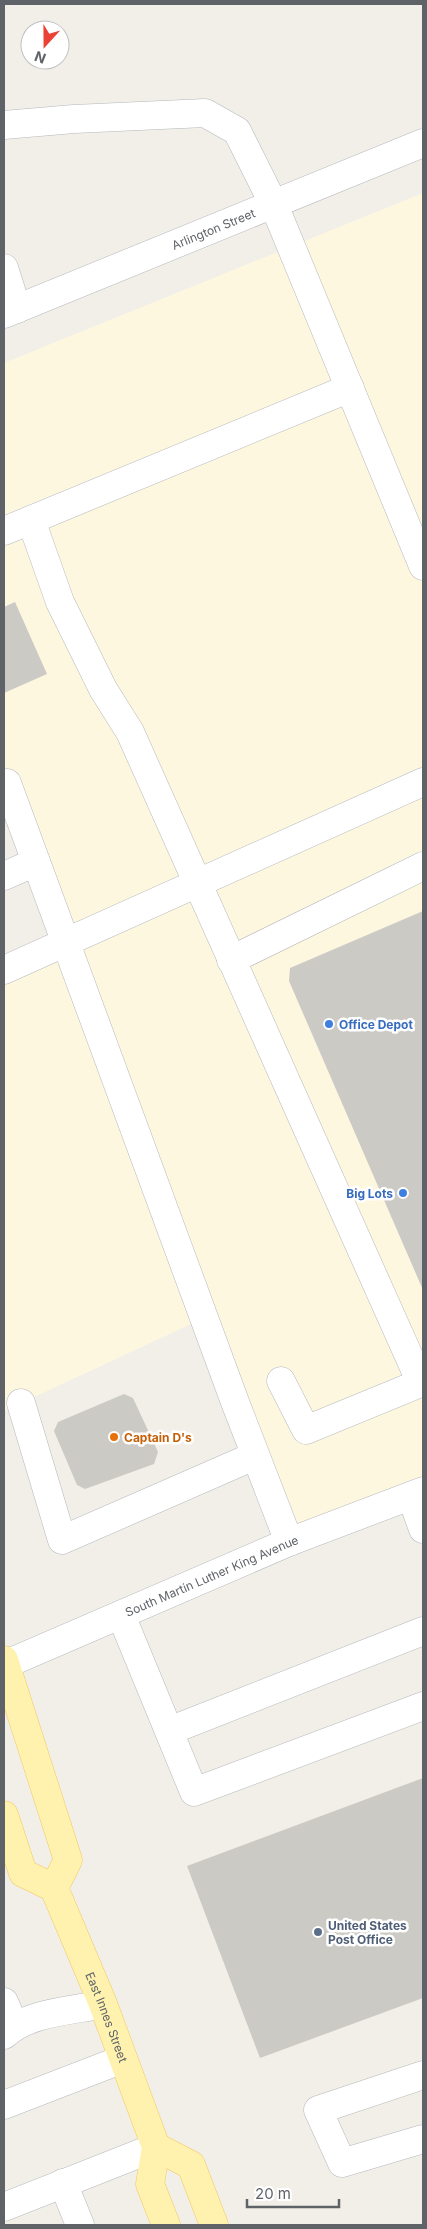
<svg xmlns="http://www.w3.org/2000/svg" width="427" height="2229" font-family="Inter,sans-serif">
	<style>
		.commercial { fill: #fef7e0 }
		.building { fill: #cccac5 }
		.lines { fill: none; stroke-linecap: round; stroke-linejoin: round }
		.minor-casing { stroke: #b5b8bc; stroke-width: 29 }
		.major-casing { stroke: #f2c960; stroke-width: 29 }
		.minor { stroke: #fff; stroke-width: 28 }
		.major { stroke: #fff2af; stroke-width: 28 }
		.shop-dot { fill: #3f7fe0; stroke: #fff; stroke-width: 2 }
		.food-dot { fill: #e8710a; stroke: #fff; stroke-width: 2 }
		.service-dot { fill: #5c6f8a; stroke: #fff; stroke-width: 2 }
		.labels { text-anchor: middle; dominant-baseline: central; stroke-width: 5; stroke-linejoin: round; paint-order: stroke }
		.street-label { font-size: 12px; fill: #5f6368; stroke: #fff }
		.shop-label { font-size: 12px; font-weight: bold; fill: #366cbe; stroke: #fff; text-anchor: start }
		.food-label { font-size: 12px; font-weight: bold; fill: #c56008; stroke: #fff; text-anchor: start }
		.service-label { font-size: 12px; font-weight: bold; fill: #4e5e75; stroke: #fff; text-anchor: start }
	</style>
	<rect width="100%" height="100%" fill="#f1efe8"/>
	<!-- commercial -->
	<path class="commercial" d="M423,193V1485L289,1542L204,1318L4,1411V970L66,943L4,773V363Z"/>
	<!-- building -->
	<path class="building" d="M15,602L47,674L4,693V607Z
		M423,911V1290L289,981L290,968Z
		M124,1394L133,1398L158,1452L154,1464L85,1489L77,1485L54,1431L58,1422Z
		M423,1778V1998L260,2058L187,1866Z"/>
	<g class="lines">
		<!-- minor casing -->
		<g class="minor-casing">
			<g id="minor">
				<path d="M4,125L74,119L205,113L237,131L274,205L423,566"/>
				<path d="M4,268L17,309"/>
				<path id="s1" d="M4,314L423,143"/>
				<path d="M31,520L60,602L103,689L130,732L421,1383"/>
				<path d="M4,531L350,388"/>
				<path d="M7,783L235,1402L289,1542"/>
				<path d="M4,876L36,862"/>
				<path d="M231,960L423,866"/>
				<path d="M4,970L423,782"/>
				<path d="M281,1381L306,1430L423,1382"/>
				<path d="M21,1403L62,1540L245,1460"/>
				<path d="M411,1496L423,1529"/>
				<path d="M121,1615L194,1792L423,1706"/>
				<path id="s2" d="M4,1665L289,1542L423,1491"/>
				<path d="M169,1731L423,1631"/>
				<path d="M4,2002L14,2025"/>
				<path d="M4,2035C29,2012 71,2011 103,2004"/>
				<path d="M423,2075L318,2110L342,2163L423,2139"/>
				<path d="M4,2105L123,2059"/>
				<path d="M63,2183L80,2225"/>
				<path d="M4,2207L156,2147"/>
			</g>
		</g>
		<!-- major casing -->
		<g class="major-casing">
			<g id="major">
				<path d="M4,1660L68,1860L54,1888"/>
				<path id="s3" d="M4,1815L23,1873L54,1888L103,2004L156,2147L150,2184L166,2225"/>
				<path d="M156,2147L191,2165L214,2225"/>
			</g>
		</g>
		<!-- minor -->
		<use href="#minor" class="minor"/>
		<!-- major -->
		<use href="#major" class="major"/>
	</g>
	<!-- markers -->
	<g class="shop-dot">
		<circle cx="329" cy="1024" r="5"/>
		<circle cx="403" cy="1193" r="5"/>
	</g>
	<circle class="food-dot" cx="114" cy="1437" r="5"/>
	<circle class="service-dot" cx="318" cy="1932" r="5"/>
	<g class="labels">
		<!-- street labels -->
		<g class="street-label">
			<text stroke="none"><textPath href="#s1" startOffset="226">Arlington Street</textPath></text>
			<text stroke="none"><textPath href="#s2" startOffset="226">South Martin Luther King Avenue</textPath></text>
			<text stroke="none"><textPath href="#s3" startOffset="235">East Innes Street</textPath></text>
		</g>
		<!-- shop labels -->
		<g class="shop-label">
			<text x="339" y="1024">Office Depot</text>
			<text x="393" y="1193" text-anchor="end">Big Lots</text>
		</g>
		<!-- food labels -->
		<g class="food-label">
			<text x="124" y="1437">Captain D's</text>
		</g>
		<!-- service labels -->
		<g class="service-label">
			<text x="328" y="1925">United States<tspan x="328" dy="14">Post Office</tspan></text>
		</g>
	</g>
	<!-- border -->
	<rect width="427" height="2229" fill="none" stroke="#5f6368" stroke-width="10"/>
	<!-- north arrow -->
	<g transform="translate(45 45) rotate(201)"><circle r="24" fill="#ffffff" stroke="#bfc1c3"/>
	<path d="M0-4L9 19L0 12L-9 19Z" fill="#ea4335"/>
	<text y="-8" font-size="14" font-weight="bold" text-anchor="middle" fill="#5f6368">N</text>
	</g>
	<!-- scale -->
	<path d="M247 2199v8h92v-8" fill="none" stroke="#5f6368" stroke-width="2.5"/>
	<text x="255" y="2199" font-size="15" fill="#5f6368" stroke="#ffffff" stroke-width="4" paint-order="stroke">20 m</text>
</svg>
